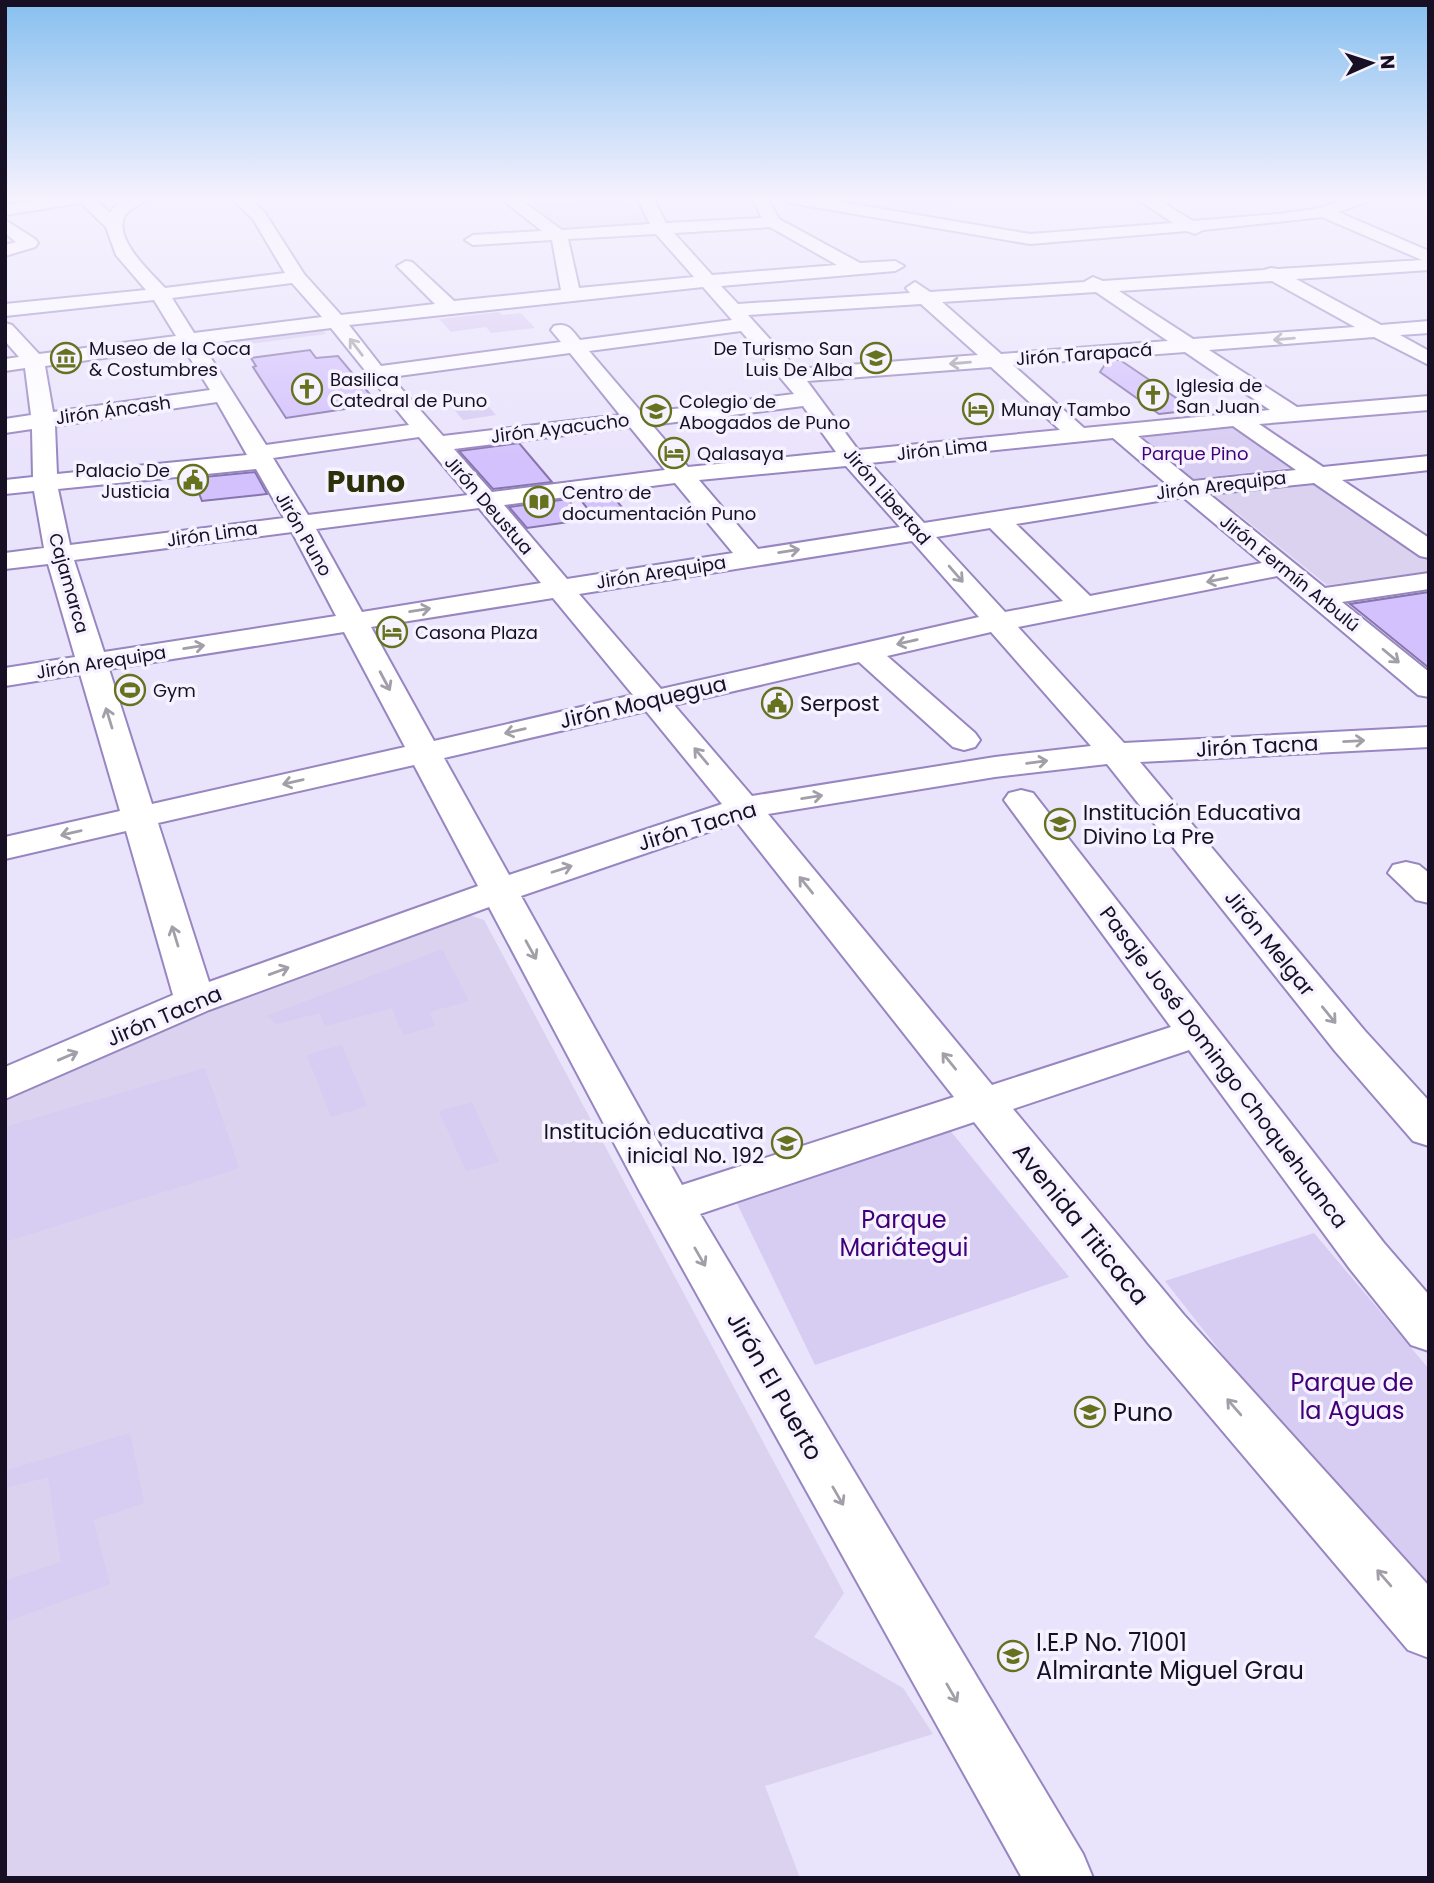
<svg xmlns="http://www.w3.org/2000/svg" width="1434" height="1883" font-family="Poppins,sans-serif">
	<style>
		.built { fill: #dad2ee }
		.green { fill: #d7ccf2 }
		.building { fill: #d3c1fd; stroke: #8674ac; stroke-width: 2 }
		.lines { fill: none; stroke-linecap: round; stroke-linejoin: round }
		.minor-casing { stroke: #9886c0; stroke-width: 4 }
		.minor { fill: #fff; fill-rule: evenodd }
		.oneway { stroke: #a29fa8 }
		.labels { text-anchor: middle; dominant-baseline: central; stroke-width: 7; stroke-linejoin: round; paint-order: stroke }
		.far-poi-label { font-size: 18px; fill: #171025; stroke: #f6f2ff; text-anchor: start }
		.far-street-label { font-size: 18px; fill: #171025; stroke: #f6f2ff }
		.far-park-label { font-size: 18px; fill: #400079; stroke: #f6f2ff }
		.street-label { font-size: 21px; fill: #171025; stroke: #f6f2ff }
		.poi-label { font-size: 21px; fill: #171025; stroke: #f6f2ff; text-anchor: start }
		.near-park-label { font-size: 24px; fill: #400079; stroke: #f6f2ff }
		.near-street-label { font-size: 24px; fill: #171025; stroke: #f6f2ff }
		.near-poi-label { font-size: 24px; fill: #171025; stroke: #f6f2ff; text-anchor: start }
		.far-town-label { font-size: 30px; font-weight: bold; fill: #2b320a; stroke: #f6f2ff }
	</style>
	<rect width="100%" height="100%" fill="#eae3fc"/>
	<!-- built -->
	<path class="built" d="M628,198L651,227L568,232L529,202Z
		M832,198H967L927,214Z
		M1322,478L1346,499L1429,558V573L1327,585L1236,512L1221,514L1194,491Z
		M469,915L484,920L844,1593L814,1637L903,1688L933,1734L765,1786L800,1878H5V1088L450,916Z"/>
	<!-- green -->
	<path class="green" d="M499,312L502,315L521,313L535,328L491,333L486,327L451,332L439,319Z
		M319,324L326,334L212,349L206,339Z
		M481,398L496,415L463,420L448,403Z
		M1231,425L1289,468L1191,479L1181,478L1129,434Z
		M442,949L469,1001L429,1012L435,1026L403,1035L392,1008L325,1026L320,1013L276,1024L267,1016Z
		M342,1045L367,1106L331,1117L307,1055Z
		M205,1068L239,1168L5,1242V1127Z
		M472,1102L499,1162L466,1171L439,1111Z
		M940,1118L1069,1277L815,1365L730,1189Z
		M1314,1233L1429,1369V1617L1165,1281Z
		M130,1433L144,1503L93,1520L110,1584L5,1622V1581L61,1562L48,1477L5,1488V1471Z"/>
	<!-- building -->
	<path class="building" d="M310,350L316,358L338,356L378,404L286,418L253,367L256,366L251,358Z
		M1108,360H1120L1194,410L1159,414L1100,372Z
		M519,443L552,482L493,489L459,451Z
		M255,472L267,494L202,501L193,478Z
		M612,495L629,516L597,521L580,499Z
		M568,499L583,520L527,528L509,507Z
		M1429,592V668L1350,604Z"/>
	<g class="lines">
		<!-- minor casing -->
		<g class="minor-casing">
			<path id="minor" d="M55,198H93L110,213C118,199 133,198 148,198C142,205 131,207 126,214C110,236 151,273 165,288L285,273L253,219L231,198H248L265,213L304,274L341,315L435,304L397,266L406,261L412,262L454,301L561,290L552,240L473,245L465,240L473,235L542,231L500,198H518L562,230L650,224L637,198H653L666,223L762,218L753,200L767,198L779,219L860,263L895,261L904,266L895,271L721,286L738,304L910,293L906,288L915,282L930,292L1084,282L1093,277L1103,281L1264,270L1271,268L1278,269L1422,260L1322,217L1203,230L1195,234L1187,231L1030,244L791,203L783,198H817L1030,234L1173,223L1136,198H1155L1193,221L1279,214L1321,208L1349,198H1371L1369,201L1338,212L1429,251V270L1296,279L1381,325L1429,321V333L1400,335L1429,351V365L1374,337L1209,350L1297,407L1429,396V410L1259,424L1323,467L1429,456V470L1342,480L1429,538V558L1420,556L1314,483L1209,494L1325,588L1429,573V589L1342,602L1429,672V697L1418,695L1277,576L1018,627L1124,743L1429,727V747L1140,762L1365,1031L1429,1101V1146L1413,1141L1335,1051L1107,764L995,777L768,814L992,1085L1171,1027L1004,800L1009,793L1021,790L1033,793L1384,1243L1429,1295V1351L1411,1345L1350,1269L1189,1050L1013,1109L1184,1315L1429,1586V1658L1408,1650L1148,1343L974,1122L700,1214L1083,1854L1093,1878H1022L640,1192L489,907L209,1010L5,1099V1067L173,995L126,831L5,859V837L120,811L80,674L5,686V668L75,657L48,564L5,569V553L44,548L34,491L5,494V480L33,477L32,429L5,433V419L31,415L25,368L5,371V359L19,357L5,341V323L12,325L39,354L176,336L154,300L5,316V304L146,290L116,255L106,227L81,203L5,215V205ZM770,227L837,265L712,275L674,233ZM656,234L694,277L579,288L568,239ZM1272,281L1355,327L1193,339L1119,291ZM292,283L322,317L194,333L172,298ZM703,287L732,320L580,340C572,330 568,322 554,326L551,330L561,342L381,366L349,325ZM1096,292L1168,341L1001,354L942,302ZM921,304L978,355L797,369L748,315ZM331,328L409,425L266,445L202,344ZM741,331L794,394L642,413L589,351ZM183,347L210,390L53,412L45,366ZM1185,352L1270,410L1084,428L1013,365ZM570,353L620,415L443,436L391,377ZM991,367L1060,430L858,450L807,381ZM217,402L247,455L57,474L55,426ZM803,406L836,452L688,467L652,425ZM1233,426L1296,470L1193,481L1138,436ZM630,427L665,470L492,492L454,449ZM419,437L468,495L308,515L273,458ZM1113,438L1168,485L924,523L870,463ZM846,466L900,527L758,549L699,480ZM256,469L284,518L70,545L58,489ZM675,483L733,553L567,579L504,505ZM1183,497L1262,563L1090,596L1016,524ZM479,508L541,583L362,612L316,529ZM990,528L1063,601L1005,612L936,537ZM292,532L336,616L104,652L74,560ZM912,541L979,617L661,689L579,594ZM553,598L633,695L434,741L371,627ZM344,632L405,747L152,804L109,669ZM991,632L1091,746L995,757L752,796L674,705L859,662L953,747L964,750L975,747L980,740L975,733L887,656ZM646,711L722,804L509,875L444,758ZM414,765L478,886L209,982L158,823ZM737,822L954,1097L682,1185L521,896Z
				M5,220L35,239L38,243L35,247L5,256V245L16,242L5,233Z
				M1406,862L1419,865L1429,873V903L1416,900L1388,873L1393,865Z"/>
		</g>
		<!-- minor -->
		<use href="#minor" class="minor"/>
	</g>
	<!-- one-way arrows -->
	<defs><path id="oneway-shaft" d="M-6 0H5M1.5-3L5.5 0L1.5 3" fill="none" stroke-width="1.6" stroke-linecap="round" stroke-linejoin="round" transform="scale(1.75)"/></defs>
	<g class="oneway">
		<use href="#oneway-shaft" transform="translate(1284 339) rotate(175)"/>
		<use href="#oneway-shaft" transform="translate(356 347) rotate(-127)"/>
		<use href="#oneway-shaft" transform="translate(960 363) rotate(175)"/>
		<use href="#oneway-shaft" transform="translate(789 551) rotate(-9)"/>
		<use href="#oneway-shaft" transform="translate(956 574) rotate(49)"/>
		<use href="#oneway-shaft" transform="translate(1217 580) rotate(169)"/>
		<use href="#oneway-shaft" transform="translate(420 610) rotate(-9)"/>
		<use href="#oneway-shaft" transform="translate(907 642) rotate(167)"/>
		<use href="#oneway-shaft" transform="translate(194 647) rotate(-9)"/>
		<use href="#oneway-shaft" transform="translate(1391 656) rotate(40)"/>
		<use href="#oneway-shaft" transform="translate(385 681) rotate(62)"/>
		<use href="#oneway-shaft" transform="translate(109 718) rotate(-107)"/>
		<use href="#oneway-shaft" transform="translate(515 731) rotate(167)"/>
		<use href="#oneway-shaft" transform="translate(1354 741) rotate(-3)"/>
		<use href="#oneway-shaft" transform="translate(701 756) rotate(-130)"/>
		<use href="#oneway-shaft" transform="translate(1037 762) rotate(-7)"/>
		<use href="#oneway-shaft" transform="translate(293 782) rotate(167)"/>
		<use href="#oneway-shaft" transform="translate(812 797) rotate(-9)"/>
		<use href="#oneway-shaft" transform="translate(71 833) rotate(167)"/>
		<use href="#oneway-shaft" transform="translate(562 869) rotate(-18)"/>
		<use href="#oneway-shaft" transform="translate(806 885) rotate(-129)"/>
		<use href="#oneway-shaft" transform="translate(175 936) rotate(-107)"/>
		<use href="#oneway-shaft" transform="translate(531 950) rotate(61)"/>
		<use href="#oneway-shaft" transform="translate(279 971) rotate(-20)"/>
		<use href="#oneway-shaft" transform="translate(1329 1015) rotate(51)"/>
		<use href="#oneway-shaft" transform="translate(68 1056) rotate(-23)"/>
		<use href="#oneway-shaft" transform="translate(949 1061) rotate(-129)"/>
		<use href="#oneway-shaft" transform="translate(700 1257) rotate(60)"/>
		<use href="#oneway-shaft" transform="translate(1234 1407) rotate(-131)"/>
		<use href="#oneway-shaft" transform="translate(838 1496) rotate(60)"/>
		<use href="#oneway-shaft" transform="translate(1384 1578) rotate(-131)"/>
		<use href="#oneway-shaft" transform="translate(952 1693) rotate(60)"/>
	</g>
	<!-- sky -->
	<linearGradient id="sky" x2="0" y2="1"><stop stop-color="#86bfef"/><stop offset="0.43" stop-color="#f6f2fe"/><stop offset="1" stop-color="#f6f2fe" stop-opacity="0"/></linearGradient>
	<rect width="1434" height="461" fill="url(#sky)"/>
	<!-- icons -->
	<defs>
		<g id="museum-ring" transform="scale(1.575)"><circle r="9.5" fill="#f6f2ff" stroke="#65731f" stroke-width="1.5"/><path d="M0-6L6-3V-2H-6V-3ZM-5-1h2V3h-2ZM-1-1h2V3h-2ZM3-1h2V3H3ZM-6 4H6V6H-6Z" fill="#65731f"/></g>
		<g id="school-ring" transform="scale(1.575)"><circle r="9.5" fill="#f6f2ff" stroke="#65731f" stroke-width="1.5"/><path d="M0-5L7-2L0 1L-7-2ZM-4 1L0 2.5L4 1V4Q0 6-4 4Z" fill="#65731f"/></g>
		<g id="church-ring" transform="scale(1.575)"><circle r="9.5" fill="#f6f2ff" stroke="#65731f" stroke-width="1.5"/><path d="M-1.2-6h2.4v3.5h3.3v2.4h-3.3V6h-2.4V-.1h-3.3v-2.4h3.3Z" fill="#65731f"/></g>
		<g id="hotel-ring" transform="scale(1.575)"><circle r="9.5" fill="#f6f2ff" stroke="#65731f" stroke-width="1.5"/><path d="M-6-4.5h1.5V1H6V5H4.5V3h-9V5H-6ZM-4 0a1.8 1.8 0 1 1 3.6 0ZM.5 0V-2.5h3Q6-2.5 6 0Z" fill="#65731f"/></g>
		<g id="university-ring" transform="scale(1.575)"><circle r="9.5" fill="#f6f2ff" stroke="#65731f" stroke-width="1.5"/><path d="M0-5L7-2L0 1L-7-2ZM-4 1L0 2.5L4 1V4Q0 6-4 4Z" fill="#65731f"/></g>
		<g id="civic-ring" transform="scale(1.575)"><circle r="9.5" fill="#f6f2ff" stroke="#65731f" stroke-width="1.5"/><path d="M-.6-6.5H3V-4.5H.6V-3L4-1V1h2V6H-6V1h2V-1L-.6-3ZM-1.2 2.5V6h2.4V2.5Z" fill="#65731f"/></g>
		<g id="library-ring" transform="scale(1.575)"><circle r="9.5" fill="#f6f2ff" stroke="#65731f" stroke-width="1.5"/><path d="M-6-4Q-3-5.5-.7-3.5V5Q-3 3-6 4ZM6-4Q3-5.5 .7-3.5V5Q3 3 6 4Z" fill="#65731f"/></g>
		<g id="stadium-ring" transform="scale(1.575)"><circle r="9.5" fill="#f6f2ff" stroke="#65731f" stroke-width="1.5"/><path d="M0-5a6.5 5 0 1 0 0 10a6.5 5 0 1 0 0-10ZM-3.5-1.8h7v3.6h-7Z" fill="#65731f"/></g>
	</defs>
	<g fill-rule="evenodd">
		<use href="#museum-ring" x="66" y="358"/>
		<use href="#school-ring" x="876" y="358"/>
		<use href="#church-ring" x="307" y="389"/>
		<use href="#church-ring" x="1153" y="395"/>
		<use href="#hotel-ring" x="978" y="409"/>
		<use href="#university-ring" x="656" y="411"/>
		<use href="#hotel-ring" x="674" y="453"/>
		<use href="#civic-ring" x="193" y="480"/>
		<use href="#library-ring" x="539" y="502"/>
		<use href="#hotel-ring" x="392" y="632"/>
		<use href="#stadium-ring" x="130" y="690"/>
		<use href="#civic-ring" x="777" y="703"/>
		<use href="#school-ring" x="1060" y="824"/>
		<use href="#school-ring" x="787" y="1143"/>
		<use href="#school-ring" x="1090" y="1412"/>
		<use href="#school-ring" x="1013" y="1656"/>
	</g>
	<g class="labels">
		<!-- far-poi labels -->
		<g class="far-poi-label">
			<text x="89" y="348">Museo de la Coca<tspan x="89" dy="21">&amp; Costumbres</tspan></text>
			<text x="853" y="348" text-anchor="end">De Turismo San<tspan x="853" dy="21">Luis De Alba</tspan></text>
			<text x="330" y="379">Basilica<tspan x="330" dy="21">Catedral de Puno</tspan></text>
			<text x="1176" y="385">Iglesia de<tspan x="1176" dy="21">San Juan</tspan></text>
			<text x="679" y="401">Colegio de<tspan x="679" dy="21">Abogados de Puno</tspan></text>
			<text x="1001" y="409">Munay Tambo</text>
			<text x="697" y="453">Qalasaya</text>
			<text x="170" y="470" text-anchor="end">Palacio De<tspan x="170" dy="21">Justicia</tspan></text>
			<text x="562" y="492">Centro de<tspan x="562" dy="21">documentación Puno</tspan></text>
			<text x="415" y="632">Casona Plaza</text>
			<text x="153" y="690">Gym</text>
		</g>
		<!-- far-street labels -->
		<g class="far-street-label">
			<text transform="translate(1084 354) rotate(-4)">Jirón Tarapacá</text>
			<text transform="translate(113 410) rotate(-8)">Jirón Áncash</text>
			<text transform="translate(560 428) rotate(-7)">Jirón Ayacucho</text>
			<text transform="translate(942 449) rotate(-6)">Jirón Lima</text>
			<text transform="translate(1221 485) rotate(-7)">Jirón Arequipa</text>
			<text transform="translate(887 496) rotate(49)">Jirón Libertad</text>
			<text transform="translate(489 505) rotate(49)">Jirón Deustua</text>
			<text transform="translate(212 534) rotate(-8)">Jirón Lima</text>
			<text transform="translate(304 534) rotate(60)">Jirón Puno</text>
			<text transform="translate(661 572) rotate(-9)">Jirón Arequipa</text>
			<text transform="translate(1290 573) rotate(39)">Jirón Fermín Arbulú</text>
			<text transform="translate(69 583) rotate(74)">Cajamarca</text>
			<text transform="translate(101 662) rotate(-9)">Jirón Arequipa</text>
		</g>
		<!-- far-park labels -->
		<g class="far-park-label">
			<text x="1195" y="453">Parque Pino</text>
		</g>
		<!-- street labels -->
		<g class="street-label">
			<text transform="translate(643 702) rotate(-13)">Jirón Moquegua</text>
			<text transform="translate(1257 746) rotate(-3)">Jirón Tacna</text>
			<text transform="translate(697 826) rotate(-17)">Jirón Tacna</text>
			<text transform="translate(1270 943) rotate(51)">Jirón Melgar</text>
			<text transform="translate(164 1016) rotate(-23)">Jirón Tacna</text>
			<text transform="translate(1224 1067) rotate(53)">Pasaje José Domingo Choquehuanca</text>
		</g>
		<!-- poi labels -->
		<g class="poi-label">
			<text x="800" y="703">Serpost</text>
			<text x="1083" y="812">Institución Educativa<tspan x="1083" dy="24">Divino La Pre</tspan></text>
			<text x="764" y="1131" text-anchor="end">Institución educativa<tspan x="764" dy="24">inicial No. 192</tspan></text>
		</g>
		<!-- near-park labels -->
		<g class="near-park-label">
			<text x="904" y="1219">Parque<tspan x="904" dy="28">Mariátegui</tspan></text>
			<text x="1352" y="1382">Parque de<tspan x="1352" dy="28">la Aguas</tspan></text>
		</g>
		<!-- near-street labels -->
		<g class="near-street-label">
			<text transform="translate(1081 1224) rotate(51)">Avenida Titicaca</text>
			<text transform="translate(775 1386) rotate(60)">Jirón El Puerto</text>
		</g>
		<!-- near-poi labels -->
		<g class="near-poi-label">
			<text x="1113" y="1412">Puno</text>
			<text x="1036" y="1642">I.E.P No. 71001<tspan x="1036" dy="28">Almirante Miguel Grau</tspan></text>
		</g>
		<!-- far-town labels -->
		<g class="far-town-label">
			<text x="366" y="481">Puno</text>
		</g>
	</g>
	<!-- border -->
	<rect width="1434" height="1883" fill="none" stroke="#171025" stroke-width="14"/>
	<!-- north arrow -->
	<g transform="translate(1371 63) rotate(87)" stroke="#f6f2ff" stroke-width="5" paint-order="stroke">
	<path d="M0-5L12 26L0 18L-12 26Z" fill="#171025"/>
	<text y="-10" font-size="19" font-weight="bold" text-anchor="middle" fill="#171025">N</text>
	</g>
</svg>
